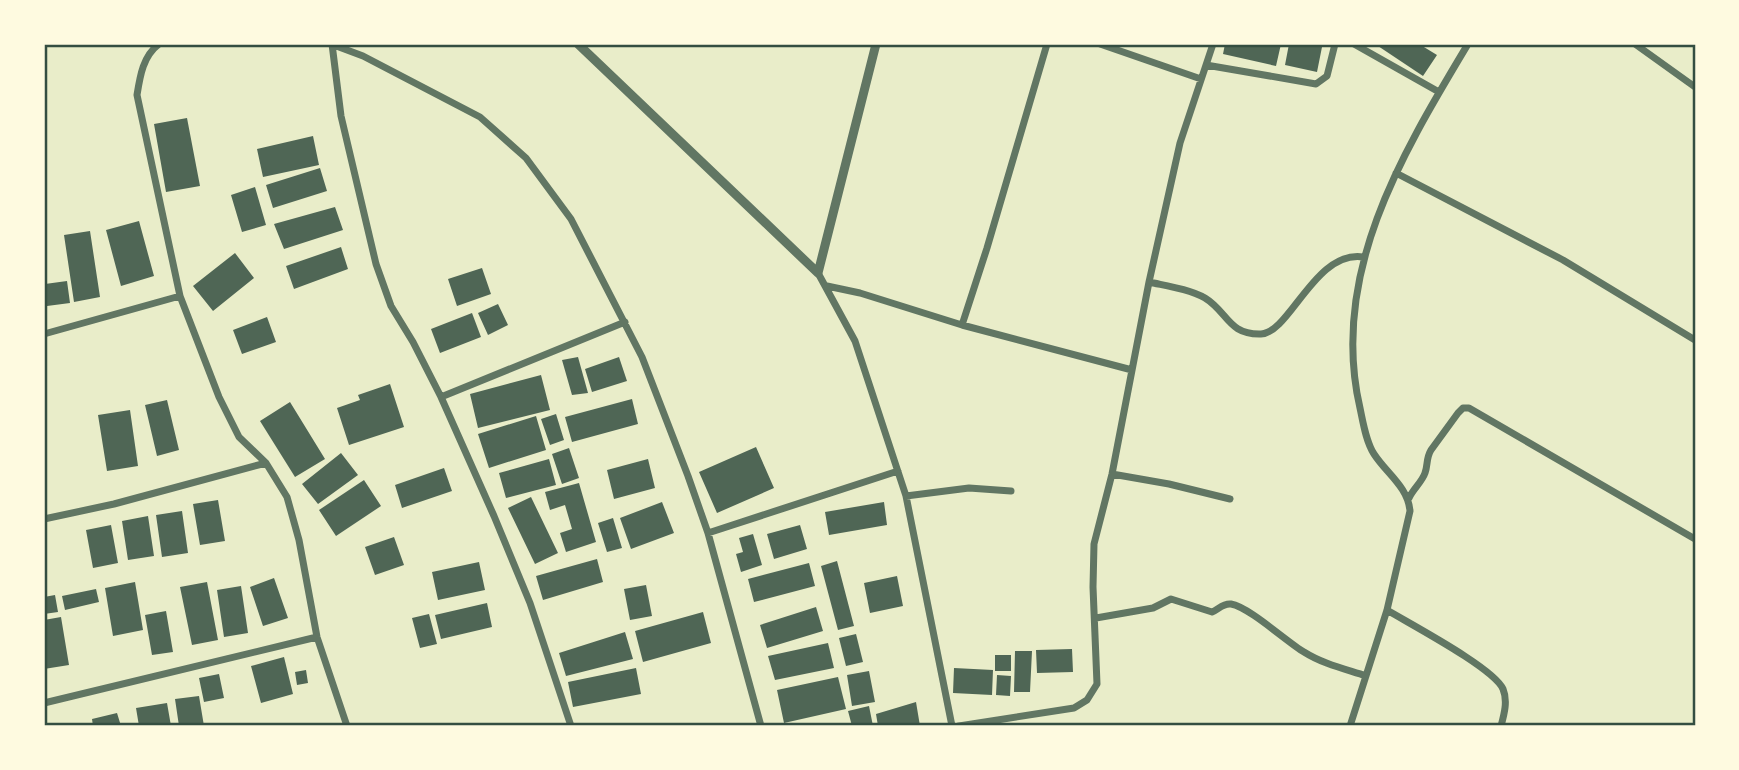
<svg xmlns="http://www.w3.org/2000/svg" width="1739" height="770" font-family="Lora,serif">
	<style>
		.building { fill: #4f6655 }
		.lines { fill: none; stroke-linecap: round; stroke-linejoin: round }
		.minor { stroke: #617663; stroke-width: 7 }
		.tertiary { stroke: #617663; stroke-width: 9 }
		.neatline { fill: none; stroke: #344e41; stroke-width: 2.5 }
	</style>
	<rect width="100%" height="100%" fill="#e9edc9"/>
	<!-- building -->
	<path class="building" d="M1225,44H1281L1276,66L1223,54Z
		M1289,44L1322,47L1317,72L1285,65Z
		M1375,44H1419L1437,55L1423,76Z
		M187,118L200,186L166,192L154,124Z
		M313,136L319,165L263,177L257,149Z
		M320,168L327,191L273,208L266,185Z
		M255,187L266,225L242,232L231,195Z
		M335,207L343,230L284,249L274,224Z
		M139,221L154,276L121,286L106,230Z
		M90,231L100,297L74,302L64,235Z
		M341,247L348,269L294,289L286,266Z
		M235,253L254,278L213,311L193,286Z
		M482,268L491,294L457,306L448,279Z
		M67,281L70,303L47,306L45,284Z
		M498,304L508,325L488,335L478,313Z
		M472,313L481,337L440,353L431,329Z
		M267,317L276,342L242,354L233,330Z
		M578,357L588,393L572,395L562,360Z
		M619,357L627,381L592,392L585,369Z
		M541,375L550,410L478,428L470,394Z
		M390,384L404,427L349,445L337,408L360,400L358,395Z
		M632,399L638,424L572,442L565,417Z
		M167,400L179,450L157,456L145,405Z
		M290,402L325,459L295,477L260,421Z
		M130,410L138,466L107,471L98,415Z
		M556,414L564,440L550,445L541,419Z
		M536,416L546,450L489,468L478,434Z
		M756,447L774,488L717,513L699,472Z
		M569,448L579,478L562,484L552,454Z
		M341,453L358,475L318,504L302,484Z
		M549,459L556,485L506,498L499,473Z
		M648,459L655,488L614,499L607,470Z
		M444,468L452,491L402,508L395,485Z
		M364,480L381,506L336,536L319,510Z
		M579,483L596,542L566,552L560,533L572,529L565,505L550,510L545,492Z
		M531,497L558,553L535,564L508,508Z
		M218,500L225,541L200,545L193,504Z
		M662,502L674,533L631,549L620,518Z
		M884,502L887,525L829,535L825,512Z
		M182,511L188,553L162,557L156,515Z
		M148,516L154,556L128,560L122,521Z
		M613,518L622,548L607,552L598,523Z
		M111,525L118,563L93,568L86,530Z
		M800,525L807,549L774,559L767,534Z
		M753,534L762,565L741,572L736,554L743,552L739,538Z
		M394,537L404,565L375,575L365,547Z
		M597,559L603,582L543,600L536,576Z
		M837,561L854,626L838,630L821,566Z
		M479,562L485,590L438,600L432,572Z
		M809,563L815,586L754,602L748,579Z
		M897,576L903,606L870,613L864,583Z
		M274,578L288,618L263,626L250,587Z
		M135,582L143,630L113,636L105,588Z
		M207,582L218,640L192,645L180,587Z
		M646,585L652,616L630,620L624,589Z
		M241,586L248,633L224,637L217,590Z
		M96,589L99,602L65,610L62,596Z
		M55,595L58,612L44,614V597Z
		M487,603L492,627L441,639L435,615Z
		M816,607L823,631L767,648L760,625Z
		M166,611L173,652L152,655L145,615Z
		M703,612L711,643L643,662L635,631Z
		M429,614L437,644L420,648L412,618Z
		M61,617L69,665L44,669V620Z
		M625,632L633,659L566,676L559,653Z
		M856,634L863,662L846,666L839,638Z
		M828,643L834,668L775,680L768,656Z
		M1072,649L1073,672L1037,673L1036,650Z
		M1015,651H1032L1030,692H1014Z
		M995,655H1011V671H995Z
		M284,657L293,694L261,703L251,666Z
		M636,668L641,694L573,707L568,682Z
		M954,668L993,670L992,695L953,693Z
		M306,670L308,683L297,685L295,672Z
		M869,671L875,702L852,706L847,675Z
		M219,674L224,698L204,702L199,678Z
		M997,675L1011,676L1010,696L996,695Z
		M838,677L846,709L784,723L777,690Z
		M199,696L204,726H179L175,699Z
		M916,702L920,726H878L876,714Z
		M167,703L171,726H139L136,708Z
		M869,706L873,726H852L848,711Z
		M117,713L121,726H93L92,719Z"/>
	<g class="lines">
		<!-- minor -->
		<path class="minor" d="M159,44C143,56 140,76 137,95L180,296L219,397L239,437L266,463L287,497L299,540L317,637L347,726
			M331,44L363,56L480,117L526,158L571,219L642,357L688,476L708,533L761,726
			M332,44L341,116L376,264L391,306L413,342L441,397L494,516L530,603L571,726
			M1100,44L1201,79
			M1354,44L1439,92
			M1635,44L1695,87
			M1206,65L1316,84L1327,76L1335,44
			M1396,173L1563,260L1695,340
			M818,273L855,341L906,496L952,726
			M1149,282C1167,286 1189,289 1205,298C1228,312 1228,335 1261,334C1290,333 1315,250 1363,257
			M827,286L860,293L962,325L1132,370
			M962,325L987,248L1047,44
			M44,334L180,296
			M441,397L625,322
			M1112,474L1169,484L1230,499
			M906,496L969,488L1011,491
			M1409,498C1413,489 1422,482 1425,473C1428,465 1426,458 1431,450L1458,413L1463,408H1469L1695,539
			M44,519L114,504L266,463
			M708,533L898,471
			M1387,610C1410,624 1494,668 1503,689C1508,701 1504,715 1501,726
			M1096,618L1153,608L1171,599L1212,612C1219,609 1223,603 1231,604C1249,607 1287,642 1304,652C1323,664 1345,669 1366,676
			M44,703L317,637
			M959,726L1074,708L1087,700L1097,684L1093,587L1094,544L1112,474L1149,282L1180,143L1213,44
			M1350,726L1387,610L1410,511C1408,487 1387,474 1374,454C1366,442 1363,422 1360,408C1329,274 1402,154 1468,44"/>
		<!-- tertiary -->
		<path class="tertiary" d="M578,44L818,273L876,44"/>
	</g>
	<!-- border -->
	<rect width="1739" height="770" fill="none" stroke="#fefae0" stroke-width="91"/>
	<rect x="46" y="46" width="1648" height="678" class="neatline"/>
</svg>
